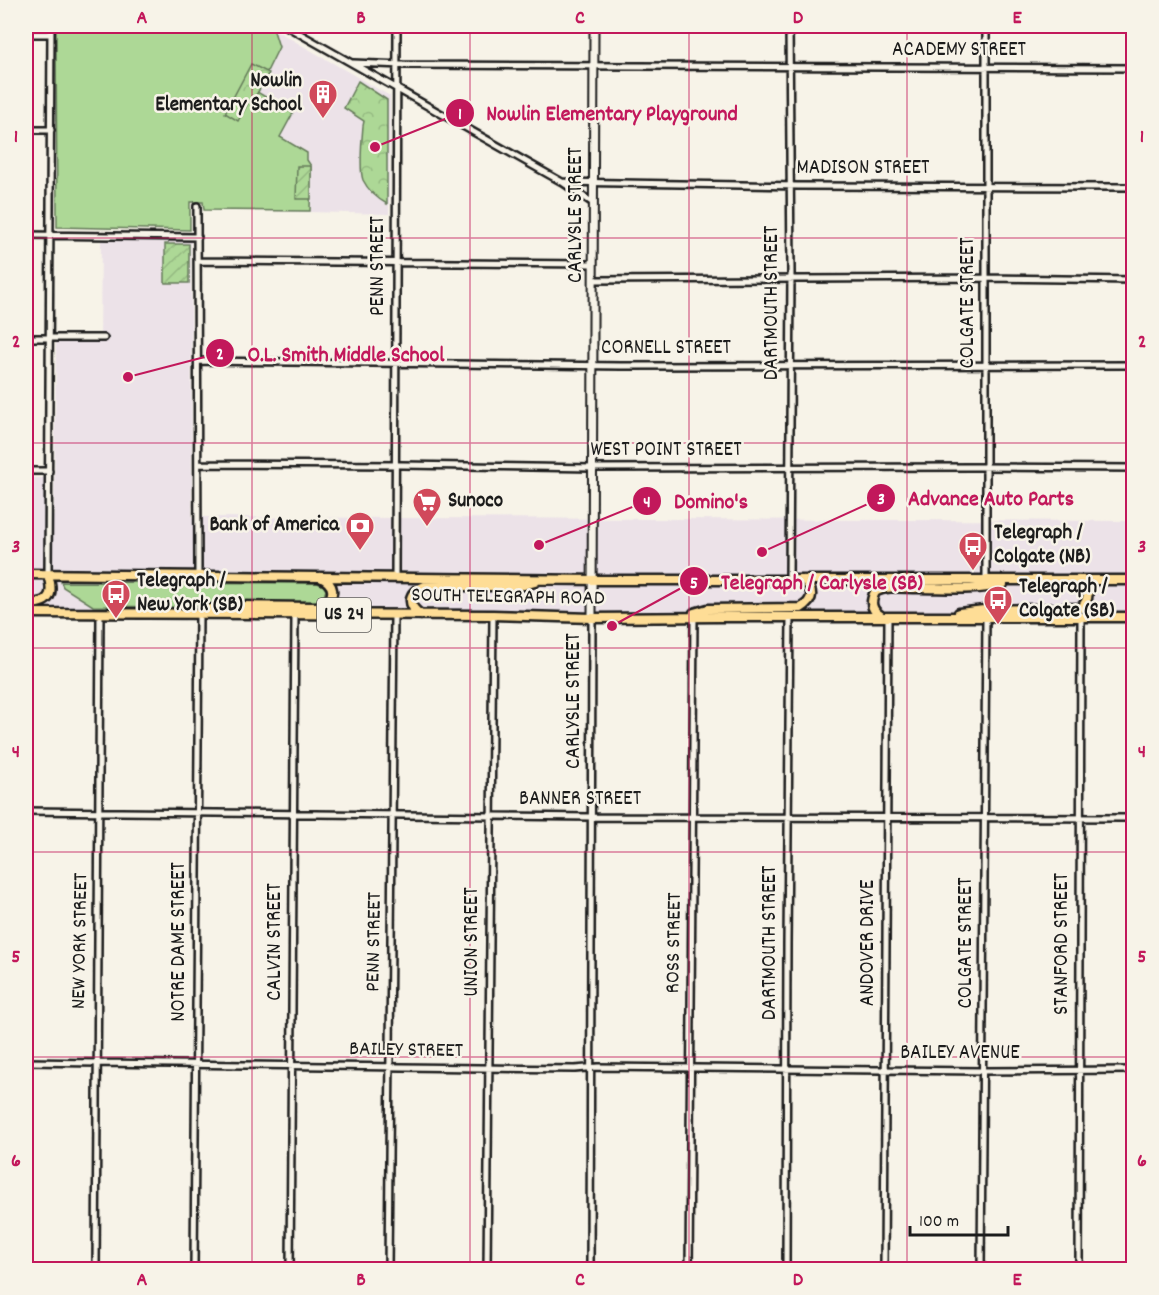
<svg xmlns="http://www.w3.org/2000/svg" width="1159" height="1295" font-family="Dekko,sans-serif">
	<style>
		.built { fill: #ece2e8 }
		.grass { fill: #add896; stroke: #647a59; stroke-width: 1.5 }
		.park { fill: url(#park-crowns); stroke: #647a59; stroke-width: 1.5 }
		.garden { fill: url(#garden-furrows); stroke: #647a59; stroke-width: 1.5 }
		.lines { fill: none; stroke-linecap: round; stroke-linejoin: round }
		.street-casing { stroke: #1c1c1c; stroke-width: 10 }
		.secondary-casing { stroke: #1c1c1c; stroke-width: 11 }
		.primary-casing { stroke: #1c1c1c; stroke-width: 13 }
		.street { stroke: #f7f3e8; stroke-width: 5 }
		.secondary { stroke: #f7f3e8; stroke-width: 7 }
		.primary { stroke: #fedd96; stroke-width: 8 }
		.grid { fill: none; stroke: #c2185b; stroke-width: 1.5; stroke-opacity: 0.55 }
		.labels { text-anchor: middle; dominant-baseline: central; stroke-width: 5; stroke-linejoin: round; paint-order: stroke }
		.shield { fill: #f7f3e8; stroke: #5e5c59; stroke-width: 1.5 }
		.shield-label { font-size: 20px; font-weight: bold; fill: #1c1c1c }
		.street-label { font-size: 21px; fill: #1c1c1c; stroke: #f7f3e8 }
		.poi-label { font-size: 21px; font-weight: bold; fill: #1c1c1c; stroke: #f7f3e8; text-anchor: start }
		.leader { fill: none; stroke: #c2185b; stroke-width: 2 }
		.callout-dot { fill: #c2185b; stroke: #f7f3e8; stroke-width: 2 }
		.mark-label { font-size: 18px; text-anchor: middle; font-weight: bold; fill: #fff }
		.callout-label { font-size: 22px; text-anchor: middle; font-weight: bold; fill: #c2185b; stroke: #f7f3e8; stroke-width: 5; stroke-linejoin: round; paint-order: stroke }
		.neatline { fill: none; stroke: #c2185b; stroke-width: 2 }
		.grid-label { font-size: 20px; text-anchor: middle; font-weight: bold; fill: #c2185b }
	</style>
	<defs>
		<pattern id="park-crowns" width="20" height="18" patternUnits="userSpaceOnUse" patternTransform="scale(1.5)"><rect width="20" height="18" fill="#add896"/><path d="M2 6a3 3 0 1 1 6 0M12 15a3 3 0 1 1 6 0" fill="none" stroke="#94b981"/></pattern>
		<pattern id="garden-furrows" width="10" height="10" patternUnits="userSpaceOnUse" patternTransform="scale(1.5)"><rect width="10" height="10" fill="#add896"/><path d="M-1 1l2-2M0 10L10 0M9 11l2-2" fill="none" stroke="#94b981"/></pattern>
	</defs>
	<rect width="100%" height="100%" fill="#f7f3e8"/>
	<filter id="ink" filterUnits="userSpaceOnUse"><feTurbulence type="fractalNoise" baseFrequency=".0167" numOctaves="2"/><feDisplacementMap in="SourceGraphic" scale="12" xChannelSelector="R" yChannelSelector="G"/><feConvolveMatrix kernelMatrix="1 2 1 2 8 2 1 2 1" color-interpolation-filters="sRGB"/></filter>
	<g filter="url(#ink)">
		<!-- built -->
		<path class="built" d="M270,27L390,96L389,214L222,210L223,112Z
			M101,240L191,241L192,517L1133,521V618L26,613V478H49V516H54L56,342L100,343Z"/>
		<!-- grass -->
		<path class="grass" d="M56,26H271L273,28L279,47L257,92L293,113L280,137L307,153V160L311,166L310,211L204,210L203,202H190V230L57,227Z
			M61,582L317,583L323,585L326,590L323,599L313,604L235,603L175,607L93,606L63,587Z"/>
		<!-- park -->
		<path class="park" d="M251,64L269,73L255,97L252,96L238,121L225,113Z
			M358,81L387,100V204C378,199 368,190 363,180C359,169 362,138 363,126L364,121L344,108Z"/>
		<!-- garden -->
		<path class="garden" d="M297,166H311V199H296Z
			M165,244H189V283H165Z"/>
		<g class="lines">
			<!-- street casing -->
			<g class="street-casing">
				<path id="street" d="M286,26L562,182L593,203
					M26,34H51
					M353,63L403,65L1134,68
					M26,130H51
					M562,182C641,183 719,185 798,186C910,186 1022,186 1134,187
					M197,206L198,576
					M26,235L198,237
					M198,261L593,264
					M593,280L986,278L1134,280
					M26,338H104
					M198,361L621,366L1134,365
					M198,464L402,465L592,468L978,467L1134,468
					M26,471H49
					M48,575L51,26
					M395,578L397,26
					M789,580L791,273L789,26
					M986,580V26
					M26,811L592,817L1134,818
					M26,1062L480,1068L575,1069L598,1067L982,1071L1134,1070
					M96,1270L100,613
					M194,1270L199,614
					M290,1270L295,615
					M388,1270L394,615
					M487,1270L493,615
					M590,1270L592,618
					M689,1270L694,617
					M786,1270L787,944L790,617
					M884,1270L888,617
					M981,1270L986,617
					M1079,1270L1081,618"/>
			</g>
			<!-- secondary casing -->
			<g class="secondary-casing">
				<path id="secondary" d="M592,618L594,26"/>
			</g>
			<!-- primary casing -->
			<g class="primary-casing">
				<path id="primary" d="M26,574L601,580H1134
					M26,604C48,604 55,597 48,575
					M204,610L237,606L315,607L324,606C336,595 335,584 320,577
					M26,613L493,615L592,618L719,617H1134
					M694,613L708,609L801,608C815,600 813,590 804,580
					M959,613L984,610L1081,608C1091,598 1089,588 1078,580
					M421,615C406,605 408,592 425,586H505L524,585L535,582
					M881,616C871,610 870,602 875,592C887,585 903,588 917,588C946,588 975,591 1003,584"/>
			</g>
			<!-- street -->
			<use href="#street" class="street"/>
			<!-- secondary -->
			<use href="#secondary" class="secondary"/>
			<!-- primary -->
			<use href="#primary" class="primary"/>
		</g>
	</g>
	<!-- grid -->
	<path class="grid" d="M252,26V1270M470,26V1270M689,26V1270M907,26V1270M26,238H1134M26,443H1134M26,648H1134M26,852H1134M26,1057H1134"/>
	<!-- icons -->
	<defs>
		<g id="building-pin" transform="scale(1.5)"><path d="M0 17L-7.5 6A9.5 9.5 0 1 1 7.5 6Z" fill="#d1495b" stroke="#f7f3e8"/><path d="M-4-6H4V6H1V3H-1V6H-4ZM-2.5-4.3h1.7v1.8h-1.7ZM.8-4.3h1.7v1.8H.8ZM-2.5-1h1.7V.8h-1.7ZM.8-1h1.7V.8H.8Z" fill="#fff"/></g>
		<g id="supermarket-pin" transform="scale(1.5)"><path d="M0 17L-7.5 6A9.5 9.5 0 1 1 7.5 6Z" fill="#d1495b" stroke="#f7f3e8"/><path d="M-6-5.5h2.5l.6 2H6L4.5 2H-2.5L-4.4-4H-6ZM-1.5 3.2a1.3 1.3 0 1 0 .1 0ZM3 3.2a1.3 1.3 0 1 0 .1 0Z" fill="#fff"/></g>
		<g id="bank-pin" transform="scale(1.5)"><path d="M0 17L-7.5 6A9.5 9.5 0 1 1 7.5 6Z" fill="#d1495b" stroke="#f7f3e8"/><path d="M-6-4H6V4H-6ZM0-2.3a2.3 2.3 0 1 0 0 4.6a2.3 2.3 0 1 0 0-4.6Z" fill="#fff"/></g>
		<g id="bus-pin" transform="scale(1.5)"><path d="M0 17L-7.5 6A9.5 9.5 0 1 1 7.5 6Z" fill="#d1495b" stroke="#f7f3e8"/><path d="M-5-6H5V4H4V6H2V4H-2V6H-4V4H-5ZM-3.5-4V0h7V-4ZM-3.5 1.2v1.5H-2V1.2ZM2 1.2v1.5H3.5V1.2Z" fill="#fff"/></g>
	</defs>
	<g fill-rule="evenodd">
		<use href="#building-pin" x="323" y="94"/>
		<use href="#supermarket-pin" x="427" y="502"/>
		<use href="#bank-pin" x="360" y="526"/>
		<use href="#bus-pin" x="973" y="546"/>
		<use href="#bus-pin" x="116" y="594"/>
		<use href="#bus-pin" x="998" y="600"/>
	</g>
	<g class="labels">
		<!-- shield labels -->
		<rect class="shield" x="317" y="598" width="54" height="34" rx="4.5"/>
		<g class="shield-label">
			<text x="344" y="615">US 24</text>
		</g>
		<!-- street labels -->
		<g class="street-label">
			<text x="959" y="51">ACADEMY STREET</text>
			<text x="863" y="169">MADISON STREET</text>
			<text transform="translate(577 215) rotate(-90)">CARLYSLE STREET</text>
			<text transform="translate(379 266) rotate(-90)">PENN STREET</text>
			<text transform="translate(773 303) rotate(-90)">DARTMOUTH STREET</text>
			<text transform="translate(969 303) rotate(-90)">COLGATE STREET</text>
			<text x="666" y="349">CORNELL STREET</text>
			<text x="666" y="451">WEST POINT STREET</text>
			<text transform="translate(508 598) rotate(1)">SOUTH TELEGRAPH ROAD</text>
			<text transform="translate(575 701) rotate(-90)">CARLYSLE STREET</text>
			<text x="580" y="800">BANNER STREET</text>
			<text transform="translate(81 941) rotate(-89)">NEW YORK STREET</text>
			<text transform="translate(180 942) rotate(-90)">NOTRE DAME STREET</text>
			<text transform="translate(276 942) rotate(-90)">CALVIN STREET</text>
			<text transform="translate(375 942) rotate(-89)">PENN STREET</text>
			<text transform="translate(473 942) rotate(-90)">UNION STREET</text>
			<text transform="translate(675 943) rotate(-89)">ROSS STREET</text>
			<text transform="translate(771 943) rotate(-90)">DARTMOUTH STREET</text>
			<text transform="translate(869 943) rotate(-90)">ANDOVER DRIVE</text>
			<text transform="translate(967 943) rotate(-90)">COLGATE STREET</text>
			<text transform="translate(1063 944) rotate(-90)">STANFORD STREET</text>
			<text transform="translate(406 1051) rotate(1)">BAILEY STREET</text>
			<text x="960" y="1054">BAILEY AVENUE</text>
		</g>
		<!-- poi labels -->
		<g class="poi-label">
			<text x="302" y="82" text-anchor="end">Nowlin<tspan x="302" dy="24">Elementary School</tspan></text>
			<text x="448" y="502">Sunoco</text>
			<text x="339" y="526" text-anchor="end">Bank of America</text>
			<text x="994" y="534">Telegraph /<tspan x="994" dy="24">Colgate (NB)</tspan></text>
			<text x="137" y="582">Telegraph /<tspan x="137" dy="24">New York (SB)</tspan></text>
			<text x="1019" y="588">Telegraph /<tspan x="1019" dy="24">Colgate (SB)</tspan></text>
		</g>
	</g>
	<!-- callouts -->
	<path class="leader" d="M375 147L460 113M128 377L220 353M762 552L881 498M539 545L647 501M612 626L694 581"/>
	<g class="callout-dot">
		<circle cx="375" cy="147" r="6"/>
		<circle cx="128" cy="377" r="6"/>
		<circle cx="762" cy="552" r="6"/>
		<circle cx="539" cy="545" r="6"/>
		<circle cx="612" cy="626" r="6"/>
		<circle cx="460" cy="113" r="15"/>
		<circle cx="220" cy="353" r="15"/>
		<circle cx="881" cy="498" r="15"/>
		<circle cx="647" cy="501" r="15"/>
		<circle cx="694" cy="581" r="15"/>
	</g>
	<g class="mark-label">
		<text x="460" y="119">1</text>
		<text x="220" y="359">2</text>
		<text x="881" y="504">3</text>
		<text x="647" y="507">4</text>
		<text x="694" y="588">5</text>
	</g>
	<g class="callout-label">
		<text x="612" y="120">Nowlin Elementary Playground</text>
		<text x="346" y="361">O.L. Smith Middle School</text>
		<text x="991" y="505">Advance Auto Parts</text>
		<text x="711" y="508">Domino's</text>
		<text x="822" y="589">Telegraph / Carlysle (SB)</text>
	</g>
	<!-- margin -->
	<rect width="1159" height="1295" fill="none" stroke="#f7f3e8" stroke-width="66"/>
	<!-- scale -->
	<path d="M910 1226v9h98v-9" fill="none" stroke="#1c1c1c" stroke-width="3"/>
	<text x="919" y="1226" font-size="18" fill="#1c1c1c" stroke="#f7f3e8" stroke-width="4.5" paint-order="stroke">100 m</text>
	<rect x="33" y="33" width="1093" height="1229" class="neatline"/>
	<g class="grid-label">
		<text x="142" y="23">A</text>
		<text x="361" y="23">B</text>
		<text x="580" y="23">C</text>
		<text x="798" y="23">D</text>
		<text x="1017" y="23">E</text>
		<text x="16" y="142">1</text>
		<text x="1142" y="142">1</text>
		<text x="16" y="347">2</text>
		<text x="1142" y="347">2</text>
		<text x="16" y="552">3</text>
		<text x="1142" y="552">3</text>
		<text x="16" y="757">4</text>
		<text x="1142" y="757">4</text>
		<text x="16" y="962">5</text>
		<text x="1142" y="962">5</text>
		<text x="16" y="1166">6</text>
		<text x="1142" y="1166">6</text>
		<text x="142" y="1285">A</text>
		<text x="361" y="1285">B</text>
		<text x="580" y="1285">C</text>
		<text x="798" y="1285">D</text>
		<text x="1017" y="1285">E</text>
	</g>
</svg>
